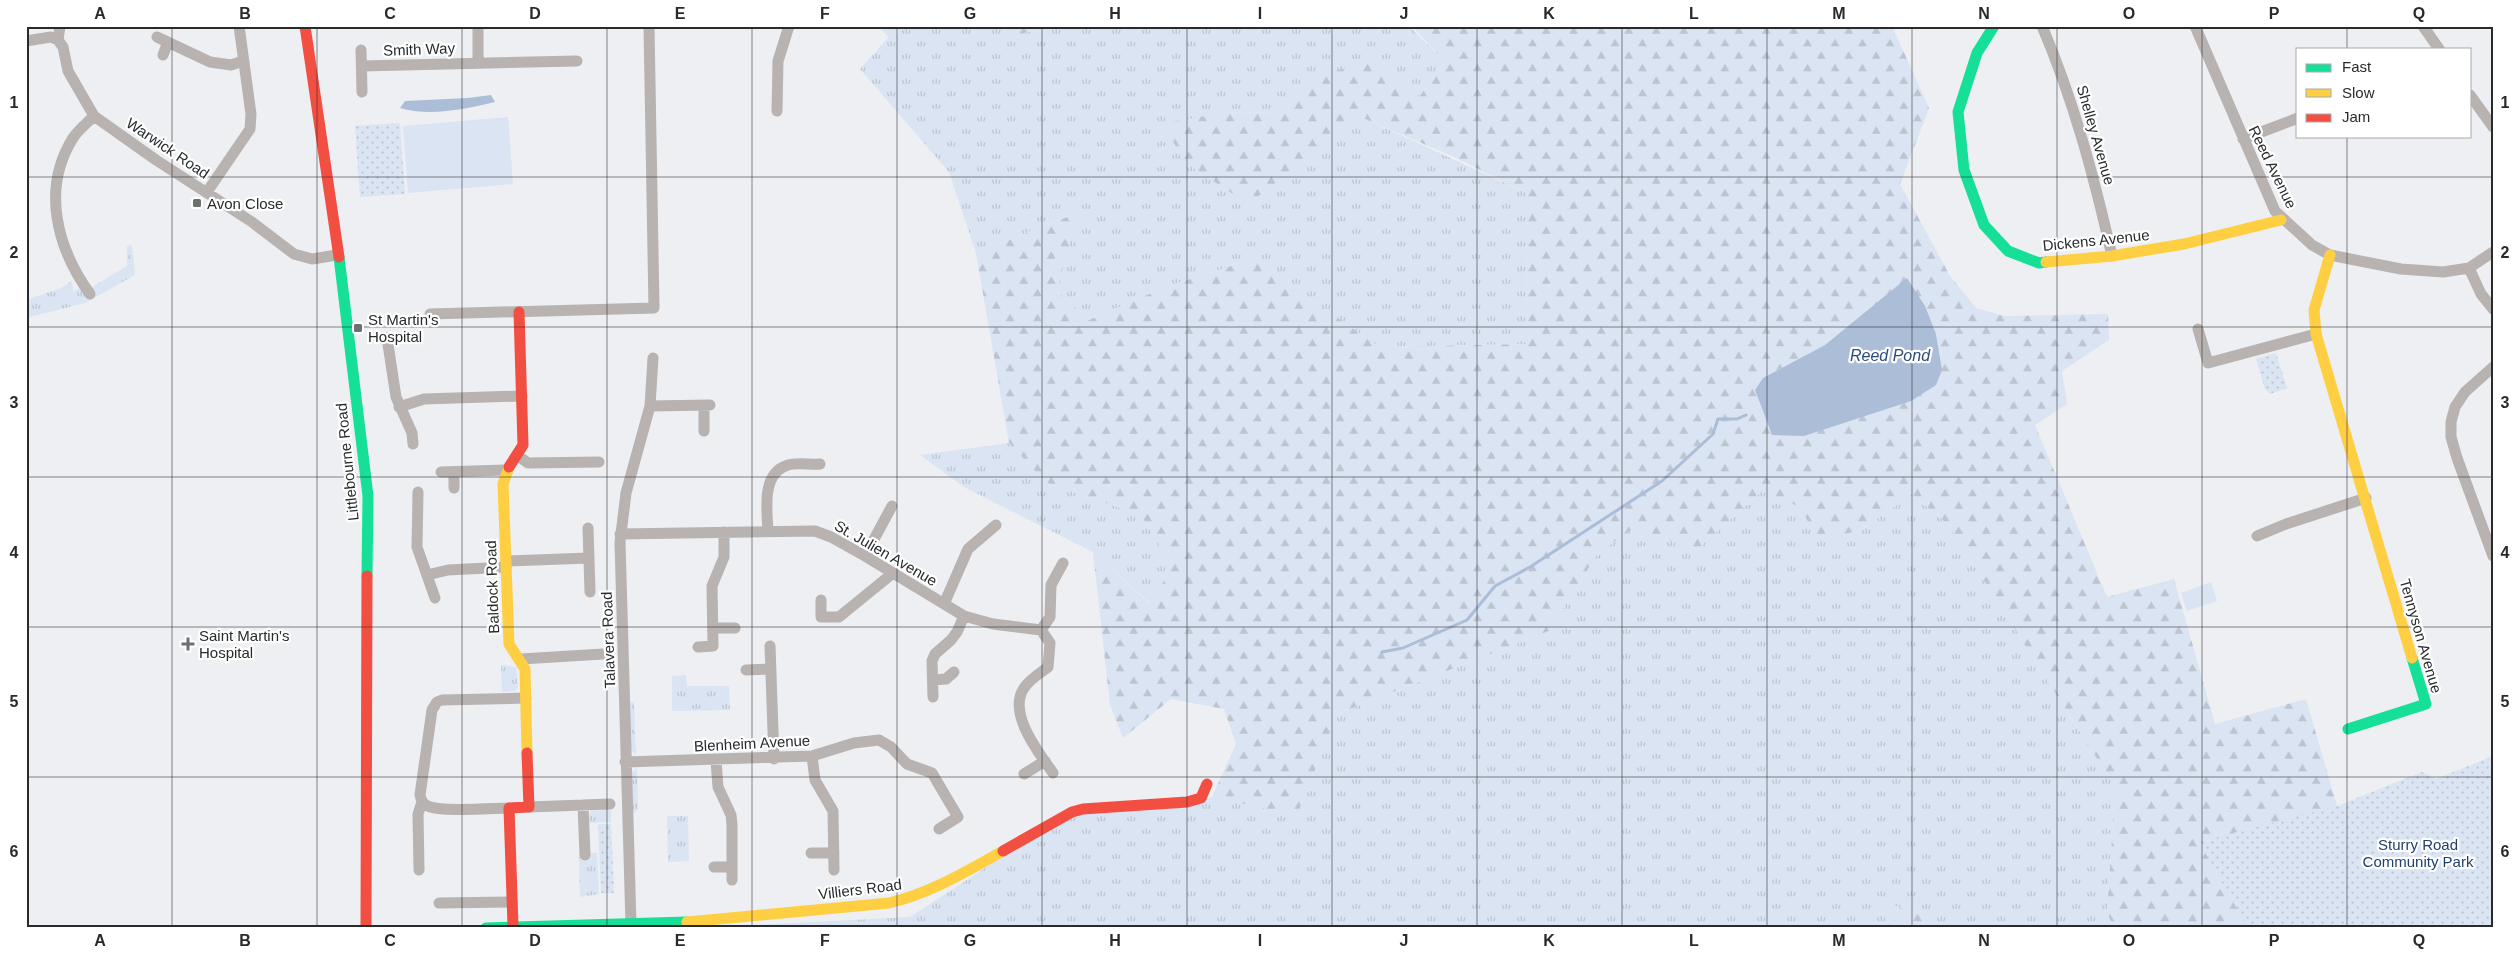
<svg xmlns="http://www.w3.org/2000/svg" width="2519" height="954" font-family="Helvetica,sans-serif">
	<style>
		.grass { fill: url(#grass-tufts) }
		.forest { fill: url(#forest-firs); fill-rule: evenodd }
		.park { fill: url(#park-dots) }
		.garden { fill: #dae4f2 }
		.water { fill: #abbdd7 }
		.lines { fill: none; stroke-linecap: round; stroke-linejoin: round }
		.stream { stroke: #abbdd7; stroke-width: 3 }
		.street { stroke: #b8b2b1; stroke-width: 11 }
		.fast { stroke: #16e098; stroke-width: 11 }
		.slow { stroke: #ffcf43; stroke-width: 11 }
		.jam { stroke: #f24e42; stroke-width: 11 }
		.grid { fill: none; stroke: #282a2c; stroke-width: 1; stroke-opacity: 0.55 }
		.poi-dot { fill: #6d6f71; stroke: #fff; stroke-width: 2 }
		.labels { text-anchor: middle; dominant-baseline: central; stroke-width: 4.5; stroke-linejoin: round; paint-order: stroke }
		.street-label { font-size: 15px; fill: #282a2c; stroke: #fff }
		.poi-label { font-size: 15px; fill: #282a2c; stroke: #fff; text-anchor: start }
		.park-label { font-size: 15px; fill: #20406e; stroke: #fff }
		.water-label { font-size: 16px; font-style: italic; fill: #2b4b7a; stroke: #fff }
		.neatline { fill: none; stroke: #282a2c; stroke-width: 2 }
		.grid-label { font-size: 16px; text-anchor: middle; font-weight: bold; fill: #282a2c }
	</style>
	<defs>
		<pattern id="grass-tufts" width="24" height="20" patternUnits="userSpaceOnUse" patternTransform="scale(1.25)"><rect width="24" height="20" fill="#dae4f2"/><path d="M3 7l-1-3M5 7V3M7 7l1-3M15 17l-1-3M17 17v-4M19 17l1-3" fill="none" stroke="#bbc4d0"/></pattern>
		<pattern id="forest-firs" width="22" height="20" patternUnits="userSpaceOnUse" patternTransform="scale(1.25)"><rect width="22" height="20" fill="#dae4f2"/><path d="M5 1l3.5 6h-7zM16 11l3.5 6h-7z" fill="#bbc4d0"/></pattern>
		<pattern id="park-dots" width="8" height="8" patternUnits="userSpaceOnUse" patternTransform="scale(1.25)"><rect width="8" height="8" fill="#dae4f2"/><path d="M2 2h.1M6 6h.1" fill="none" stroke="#bbc4d0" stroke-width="1.8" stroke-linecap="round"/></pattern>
	</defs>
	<rect width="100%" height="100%" fill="#edeff2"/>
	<!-- grass -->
	<path class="grass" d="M878,26H1013L1020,34L1054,26H1409L1445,62L1420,96L1305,81L1287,112L1223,113L1164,124L1248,204L1361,117L1527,193L1526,344L1379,347L1254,259L1168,286L1089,320L1057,291L1076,213L976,253L949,172L860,69L889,37Z
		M132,245L135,275L85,303L26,318V300L59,289L72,281L73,291L81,288L86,291L127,266V246Z
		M1009,443L1047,483L1141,515L1173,567L1151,604L1093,552L964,487L920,455Z
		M1762,491L1861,530L1912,494L1948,524L2115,787L2107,913L2114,928H1954L1890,904L1895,928H698L910,917L1026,841L1080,813L1212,797L1297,815L1337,714L1549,631L1598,553L1634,528L1697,549Z
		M501,665L516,667L518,687L515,691L502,692Z
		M686,675L687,686H729L730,710L672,711V676Z
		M628,702H634L636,754L631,750Z
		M637,768L638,809L632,815L630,774Z
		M611,810V822L586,823L591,811Z
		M667,816H688L689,861L668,862Z
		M588,853H597L599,894L580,897L579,857H587Z"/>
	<!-- forest -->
	<path class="forest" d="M1013,26H1054L1020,34Z
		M1412,26H1892L1929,108L1900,184L1950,276L1976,308L2004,316L2108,314L2109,340L2062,371L2067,404L2035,425L2107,597L2174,579L2215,724L2306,699L2337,806L2351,928H2114L2107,913L2115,787L1948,524L1912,494L1861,530L1818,540L1800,507L1762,491L1697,549L1634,528L1598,553L1549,631L1337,714L1297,815L1212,797L1236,744L1224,709L1171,699L1123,738L1110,705L1093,552L1150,604L1172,567L1141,515L1047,483L1009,443L976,253L1077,213L1057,291L1089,320L1168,286L1254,259L1379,347L1526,344L1527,193L1454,157L1361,117L1248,204L1183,161L1164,123L1223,113L1287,112L1305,81L1370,60L1420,96L1445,62ZM1907,279L1936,334L1942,369L1911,401L1861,416L1772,435L1755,390L1763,378L1825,345Z
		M1890,904L1954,928H1895Z"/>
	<!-- park -->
	<path class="park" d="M400,123L405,194L360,197L355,126Z
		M2276,353L2287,388L2270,394L2265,389L2256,359Z
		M2493,756V928H2248L2199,842L2337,806L2422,772L2436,779Z
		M598,824H611L614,893H601Z"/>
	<!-- garden -->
	<path class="garden" d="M508,117L513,184L408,193L403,126Z
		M2211,582L2217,601L2187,611L2181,593Z"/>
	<!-- water -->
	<path class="water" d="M491,95L495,102C466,109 429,117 400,108L405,101L468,98Z
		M1907,278L1925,306L1936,334L1942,370L1936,385L1911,401L1804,436L1772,435L1755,390L1763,378L1825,345Z"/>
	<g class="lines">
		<!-- stream -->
		<path class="stream" d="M1382,652L1403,648L1467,620L1495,586L1530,567L1662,481L1713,434L1718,419H1737L1746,415"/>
		<!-- street -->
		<path class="street" d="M60,26L58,40L63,47L68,71L94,116L156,160L252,222L294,254L312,259L337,255
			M478,26V62
			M2042,26C2074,101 2094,177 2112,256
			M2195,26L2275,211L2312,245L2330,255L2401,269L2443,272L2469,268L2493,252
			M2423,26L2439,49
			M157,37L210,62L231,65L243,61
			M26,41L51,37L58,40
			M361,50L362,92
			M163,55L168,42
			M362,66L577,61
			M2470,95L2493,127
			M777,111L778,61L789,26
			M2243,139L2298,118
			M207,192L250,129L251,114L239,26
			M2469,268L2481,294L2493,309
			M90,294C57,248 41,189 73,138C78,130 87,123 94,116
			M430,314L654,308L649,26
			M2198,329L2208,363L2316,334
			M387,338L396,397L412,433L413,444
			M2493,367L2465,392L2455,407L2451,422V437L2457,458L2493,556
			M650,406L710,405
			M704,406V431
			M399,407L424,399L522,396
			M518,456L528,463L599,462
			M441,472L506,470
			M454,472V488
			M418,492L417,547L435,598
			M588,528L590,592
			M768,531C767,510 761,473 788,465C797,462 811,465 820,464
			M620,534L815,531L831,537L865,556L964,616L993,624L1041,630
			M2257,536L2286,524L2366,498
			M865,556L892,506
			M506,561L589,558
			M427,575L448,570L506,567
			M821,600V617H839L893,573
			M944,604L968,549L996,525
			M713,628H735
			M770,646L774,759
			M698,647L713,646L712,586L724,557V532
			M521,659L603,654
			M746,670L771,669
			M933,680L946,679L954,672
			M933,697L932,661L935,654L951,640L957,632L964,616
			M812,756L815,780L833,811L834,870
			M716,760L718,787L731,815L732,825V880
			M625,762L812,756L854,743L879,740L891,747L907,764L932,773L958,817L939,829
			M1053,773C1039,753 1007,713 1024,688C1029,680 1040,673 1048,667L1050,643L1041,630L1050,617L1051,585L1063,563
			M1024,774L1045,761
			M583,805L585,855
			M529,807L610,804
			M509,808C493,808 437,813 426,805C422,803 421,800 420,795L432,710L437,702L442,700L526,698
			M811,853H834
			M714,867H732
			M419,870L418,814L422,802
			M439,903L512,902
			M631,925L620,542L626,493L650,406L653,358"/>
		<!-- fast -->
		<path class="fast" d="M1994,26L1977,53L1958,112L1964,170L1984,225L2008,251L2039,263L2046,262
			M339,257L368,496L367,576
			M2348,729L2426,704L2412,658
			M486,928L687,922"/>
		<!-- slow -->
		<path class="slow" d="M2330,255L2314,310L2316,334L2412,658
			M2046,262L2112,256L2184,244L2281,220
			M509,467L503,484L509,644L525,669L527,753
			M687,922L889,903C931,893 965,872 1003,851"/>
		<!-- jam -->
		<path class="jam" d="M305,26L339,257
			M509,467L523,445L519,312
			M1003,851L1072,812L1083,809L1187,802L1201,798L1207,784
			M513,926L509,808L529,807L527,753
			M366,928L367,576"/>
	</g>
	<!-- grid -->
	<path class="grid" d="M172,26V928M317,26V928M462,26V928M607,26V928M752,26V928M897,26V928M1042,26V928M1187,26V928M1332,26V928M1477,26V928M1622,26V928M1767,26V928M1912,26V928M2057,26V928M2202,26V928M2347,26V49M2347,136V928M26,177H2493M26,327H2493M26,477H2493M26,627H2493M26,777H2493"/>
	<!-- markers -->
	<g class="poi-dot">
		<rect x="192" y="198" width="10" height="10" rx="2.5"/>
		<rect x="353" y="323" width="10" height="10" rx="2.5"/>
		<path d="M185.5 636.5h5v5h5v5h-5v5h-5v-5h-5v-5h5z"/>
	</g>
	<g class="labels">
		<!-- street labels -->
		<g class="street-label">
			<text transform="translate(419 49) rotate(-2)">Smith Way</text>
			<text transform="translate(2096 135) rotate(74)">Shelley Avenue</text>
			<text transform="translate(168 148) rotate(34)">Warwick Road</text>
			<text transform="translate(2273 167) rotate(64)">Reed Avenue</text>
			<text transform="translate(2096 240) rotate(-6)">Dickens Avenue</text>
			<text transform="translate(347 462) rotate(-96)">Littlebourne Road</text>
			<text transform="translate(886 553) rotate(30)">St. Julien Avenue</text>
			<text transform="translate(492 587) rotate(-92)">Baldock Road</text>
			<text transform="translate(2421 636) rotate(74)">Tennyson Avenue</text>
			<text transform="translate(608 640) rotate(-92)">Talavera Road</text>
			<text transform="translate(752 743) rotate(-3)">Blenheim Avenue</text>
			<text transform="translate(860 889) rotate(-7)">Villiers Road</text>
		</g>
		<!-- poi labels -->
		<g class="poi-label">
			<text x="207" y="203">Avon Close</text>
			<text x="368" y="319">St Martin's<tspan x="368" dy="17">Hospital</tspan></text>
			<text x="199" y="635">Saint Martin's<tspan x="199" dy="17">Hospital</tspan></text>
		</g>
		<!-- park labels -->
		<g class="park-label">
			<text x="2418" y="844">Sturry Road<tspan x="2418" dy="17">Community Park</tspan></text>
		</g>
		<!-- water labels -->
		<g class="water-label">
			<text x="1890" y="355">Reed Pond</text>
		</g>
	</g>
	<!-- border -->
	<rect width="2519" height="954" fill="none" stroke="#ffffff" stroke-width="55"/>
	<!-- legend -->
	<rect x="2296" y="48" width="175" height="90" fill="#ffffff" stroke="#a9aaab"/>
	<rect x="2306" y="64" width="25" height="8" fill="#16e098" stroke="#a9aaab"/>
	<text x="2342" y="72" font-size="15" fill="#282a2c">Fast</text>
	<rect x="2306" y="89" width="25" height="8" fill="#ffcf43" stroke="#a9aaab"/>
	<text x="2342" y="98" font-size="15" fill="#282a2c">Slow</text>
	<rect x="2306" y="114" width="25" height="8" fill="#f24e42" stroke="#a9aaab"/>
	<text x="2342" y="122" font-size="15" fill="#282a2c">Jam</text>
	<rect x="28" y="28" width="2464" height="898" class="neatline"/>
	<g class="grid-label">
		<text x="100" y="19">A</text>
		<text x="245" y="19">B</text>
		<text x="390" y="19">C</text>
		<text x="535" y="19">D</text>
		<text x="680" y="19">E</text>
		<text x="825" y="19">F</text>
		<text x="970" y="19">G</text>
		<text x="1115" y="19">H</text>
		<text x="1260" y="19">I</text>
		<text x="1404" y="19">J</text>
		<text x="1549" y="19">K</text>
		<text x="1694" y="19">L</text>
		<text x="1839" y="19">M</text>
		<text x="1984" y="19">N</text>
		<text x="2129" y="19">O</text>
		<text x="2274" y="19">P</text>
		<text x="2419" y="19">Q</text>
		<text x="14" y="108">1</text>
		<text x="2505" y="108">1</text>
		<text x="14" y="258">2</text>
		<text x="2505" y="258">2</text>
		<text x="14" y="408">3</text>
		<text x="2505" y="408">3</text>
		<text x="14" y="558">4</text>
		<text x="2505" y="558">4</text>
		<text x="14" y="707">5</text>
		<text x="2505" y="707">5</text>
		<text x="14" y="857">6</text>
		<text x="2505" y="857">6</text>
		<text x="100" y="946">A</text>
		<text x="245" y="946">B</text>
		<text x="390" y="946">C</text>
		<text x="535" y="946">D</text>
		<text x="680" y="946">E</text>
		<text x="825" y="946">F</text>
		<text x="970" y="946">G</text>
		<text x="1115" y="946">H</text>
		<text x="1260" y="946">I</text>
		<text x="1404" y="946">J</text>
		<text x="1549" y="946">K</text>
		<text x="1694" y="946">L</text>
		<text x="1839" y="946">M</text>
		<text x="1984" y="946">N</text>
		<text x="2129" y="946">O</text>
		<text x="2274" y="946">P</text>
		<text x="2419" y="946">Q</text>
	</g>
</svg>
